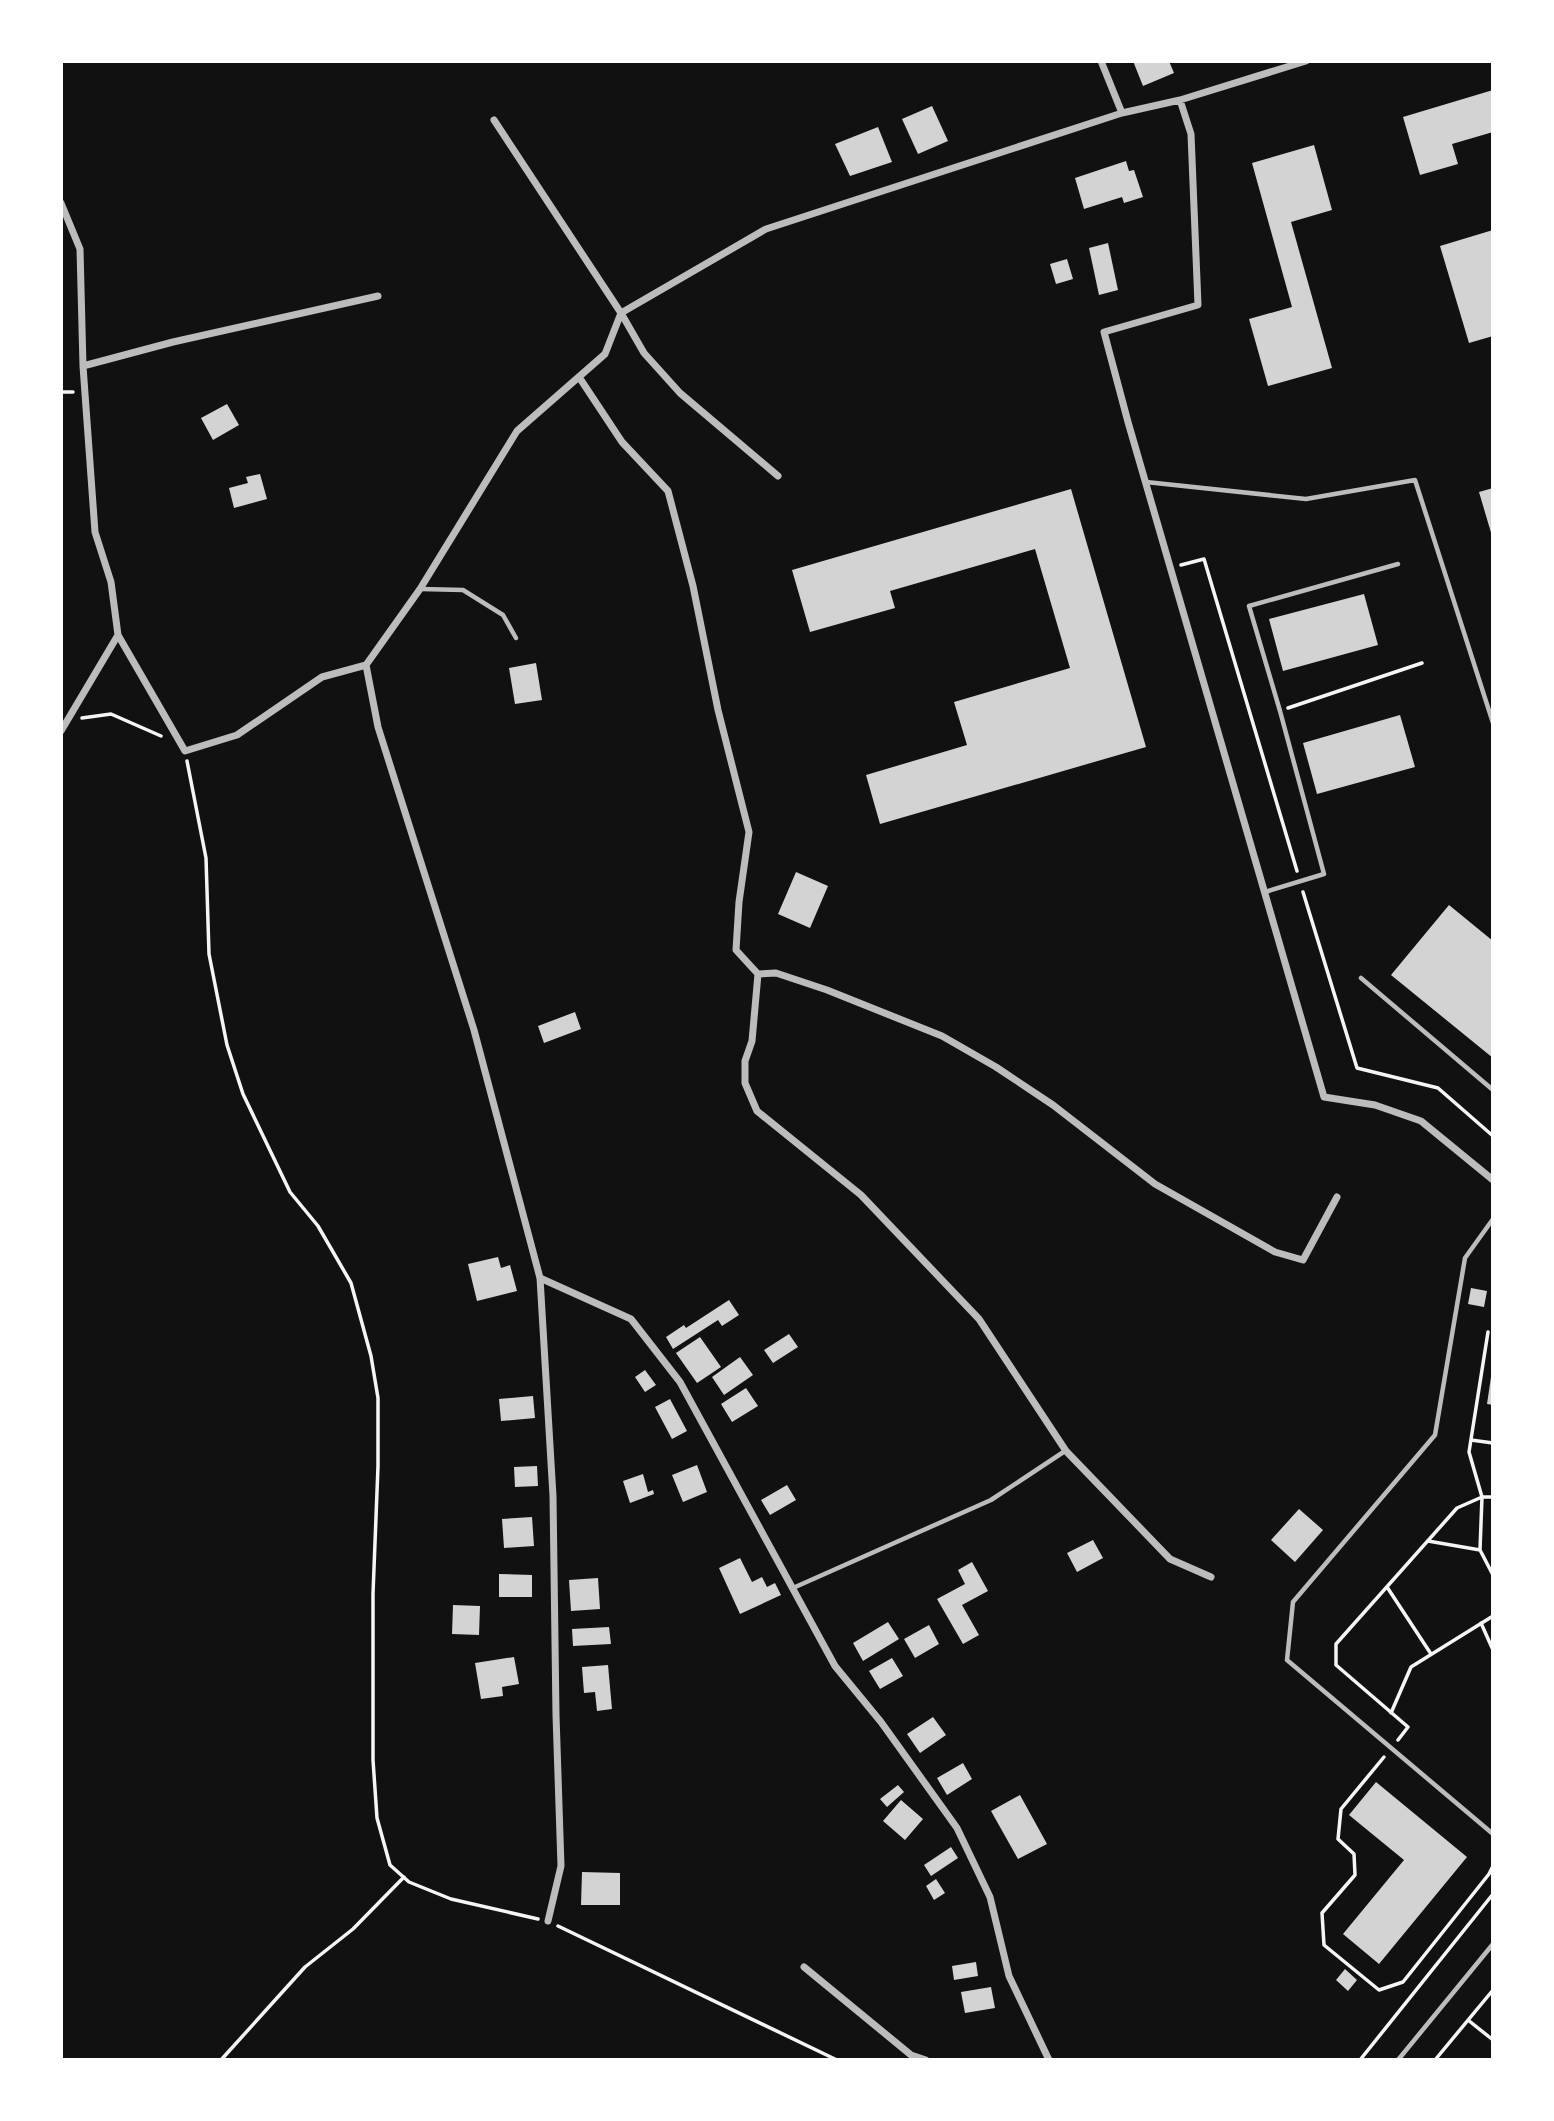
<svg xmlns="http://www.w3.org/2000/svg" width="1554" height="2121" font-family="'PT Serif',serif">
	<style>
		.building { fill: #d3d3d3 }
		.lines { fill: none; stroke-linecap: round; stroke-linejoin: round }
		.path { stroke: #f5f5f5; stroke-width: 3.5 }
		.service { stroke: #bcbcbc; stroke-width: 4.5 }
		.minor { stroke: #bcbcbc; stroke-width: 7 }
	</style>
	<rect width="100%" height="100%" fill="#111"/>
	<!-- building -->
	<path class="building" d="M1133,61H1169L1174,73L1143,86Z
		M1493,90V132L1452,144L1458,164L1420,175L1403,117Z
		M932,106L948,141L918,154L902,119Z
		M878,127L892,162L850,176L835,144Z
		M1314,145L1332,210L1291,222L1332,368L1268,386L1249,319L1292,307L1252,163Z
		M1126,161L1129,171L1134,170L1143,197L1124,203L1122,197L1084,209L1075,178Z
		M1493,230V336L1469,343L1440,246Z
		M1108,243L1118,290L1099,295L1089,248Z
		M1067,259L1073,279L1056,284L1050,264Z
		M227,404L239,425L213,440L201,418Z
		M260,474L267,499L234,508L229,488L248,483L246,477Z
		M1493,488V536H1492L1479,492Z
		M1071,489L1146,747L880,824L866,775L967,745L954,702L1070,668L1035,549L890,591L895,608L810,632L792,570Z
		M1364,594L1378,645L1283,671L1269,619Z
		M536,663L542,700L515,704L509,668Z
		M1400,715L1415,767L1317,794L1303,743Z
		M796,872L828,886L810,928L778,914Z
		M1449,905L1493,941V1058L1391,975Z
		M575,1012L581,1029L544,1043L538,1026Z
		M498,1257L501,1268L510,1265L517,1291L477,1301L468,1264Z
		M1471,1288L1487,1291L1484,1307L1468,1304Z
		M729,1300L739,1315L722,1326L718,1320L673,1349L666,1337L684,1325L686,1328Z
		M789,1334L798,1347L773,1363L764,1350Z
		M700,1337L721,1367L697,1383L676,1353Z
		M740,1357L753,1375L724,1395L712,1377Z
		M645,1370L656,1385L645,1392L635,1377Z
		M1491,1377H1493V1405L1487,1404Z
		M746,1388L758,1406L732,1422L721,1404Z
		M533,1396L535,1418L501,1421L499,1399Z
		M670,1399L687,1431L672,1439L655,1407Z
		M697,1465L707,1492L683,1502L672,1475Z
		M537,1466L538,1486L515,1487L514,1467Z
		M643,1474L648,1492L653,1490L654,1494L630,1503L623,1481Z
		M787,1485L796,1500L770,1515L761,1500Z
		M1299,1509L1323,1530L1295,1562L1271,1540Z
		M532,1517L534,1546L504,1548L502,1519Z
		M1093,1540L1103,1558L1077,1572L1067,1553Z
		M740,1558L752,1582L762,1577L767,1587L775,1583L781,1595L740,1614L719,1568Z
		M972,1562L988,1591L962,1605L979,1635L963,1644L937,1599L965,1584L958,1570Z
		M499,1574L532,1575V1597H499Z
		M598,1578L600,1609L571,1611L569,1580Z
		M453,1605L480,1606L479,1635L452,1634Z
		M888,1622L899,1639L863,1661L853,1643Z
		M929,1625L939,1644L915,1658L904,1639Z
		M609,1627L611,1644L573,1646L572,1629Z
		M514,1657L519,1684L502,1687L503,1696L481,1699L475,1663Z
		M892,1658L903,1676L880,1689L869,1671Z
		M608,1665L612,1709L597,1711L595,1692L584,1693L582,1667Z
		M933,1717L946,1735L920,1753L907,1734Z
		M963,1763L972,1779L947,1795L937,1778Z
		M1376,1782L1467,1857L1379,1964L1343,1934L1404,1860L1349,1815Z
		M898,1785L904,1792L887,1807L880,1799Z
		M1020,1795L1047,1844L1018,1859L991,1811Z
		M901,1800L923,1819L905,1840L883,1821Z
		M951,1847L958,1858L931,1876L924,1865Z
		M582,1872L620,1873V1905H581Z
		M936,1879L945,1893L934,1900L926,1886Z
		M976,1962L978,1976L954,1980L952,1966Z
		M1345,1969L1357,1980L1348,1991L1336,1980Z
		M991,1987L995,2008L965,2013L961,1992Z"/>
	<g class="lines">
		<!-- path -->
		<path class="path" d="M61,392H73
			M1181,565L1204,559L1297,871
			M1288,708L1422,663
			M82,718L111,714L161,736
			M187,761L206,858L209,954L227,1045L243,1094L290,1192L318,1226L351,1283L371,1356L378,1398V1466L373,1594V1760L377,1818L390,1865L409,1882L451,1899L538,1919
			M1303,892L1357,1068L1438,1088L1493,1136
			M1488,1332L1469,1452L1482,1497L1480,1550L1493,1575
			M1471,1440L1493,1443
			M1428,1541L1480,1550
			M1387,1587L1431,1654
			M1481,1623L1493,1650
			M1391,1713L1411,1667L1493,1616
			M1398,1740L1408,1727L1336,1665V1644L1457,1508L1482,1497H1493
			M1384,1757L1341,1809L1338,1839L1354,1854L1355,1875L1322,1913L1324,1945L1379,1990L1403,1982L1489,1874L1493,1866
			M558,1926L837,2060
			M1468,2020L1493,2040
			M221,2060L305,1967L353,1929L404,1877
			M1360,2060L1493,1894
			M1435,2060L1493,1990"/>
		<!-- service -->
		<path class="service" d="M1146,482L1306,499L1415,480L1493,723
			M421,589L463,590L503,615L516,638
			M1265,892L1324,874L1280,711L1249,606L1398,564
			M1361,978L1493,1090
			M1493,1219L1465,1258L1435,1435L1293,1602L1287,1660L1493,1834
			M793,1588L991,1500L1065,1451
			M1398,2060L1493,1944"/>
		<!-- minor -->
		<path class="minor" d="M1101,61L1122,113
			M1180,100L1191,134L1198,305L1104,332L1128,422L1324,1097L1375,1105L1421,1121L1493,1180
			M494,120L621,313L644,353L680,393L778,476
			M61,203L80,249L83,366L95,532L111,582L118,635L185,751L237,735L322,677L366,665L420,589L517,431L605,354L621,313L766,229L1122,113L1180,100L1306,61
			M83,366L173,342L378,296
			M579,377L622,442L668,491L693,586L718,710L749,832L739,902L736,950L758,974L776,973L827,990L942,1036L996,1067L1053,1105L1155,1184L1275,1252L1303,1260L1337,1197
			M366,665L378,727L474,1030L540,1278L553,1496L556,1715L561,1866L548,1921
			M61,731L118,635
			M758,974L752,1041L745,1061V1083L757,1111L861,1195L979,1319L1066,1451L1170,1559L1211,1577
			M540,1278L631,1319L680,1382L835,1666L881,1722L957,1828L990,1897L1009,1976L1049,2060
			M804,1967L911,2055L926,2060"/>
	</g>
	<!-- border -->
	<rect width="1554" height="2121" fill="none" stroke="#ffffff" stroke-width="126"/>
</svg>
